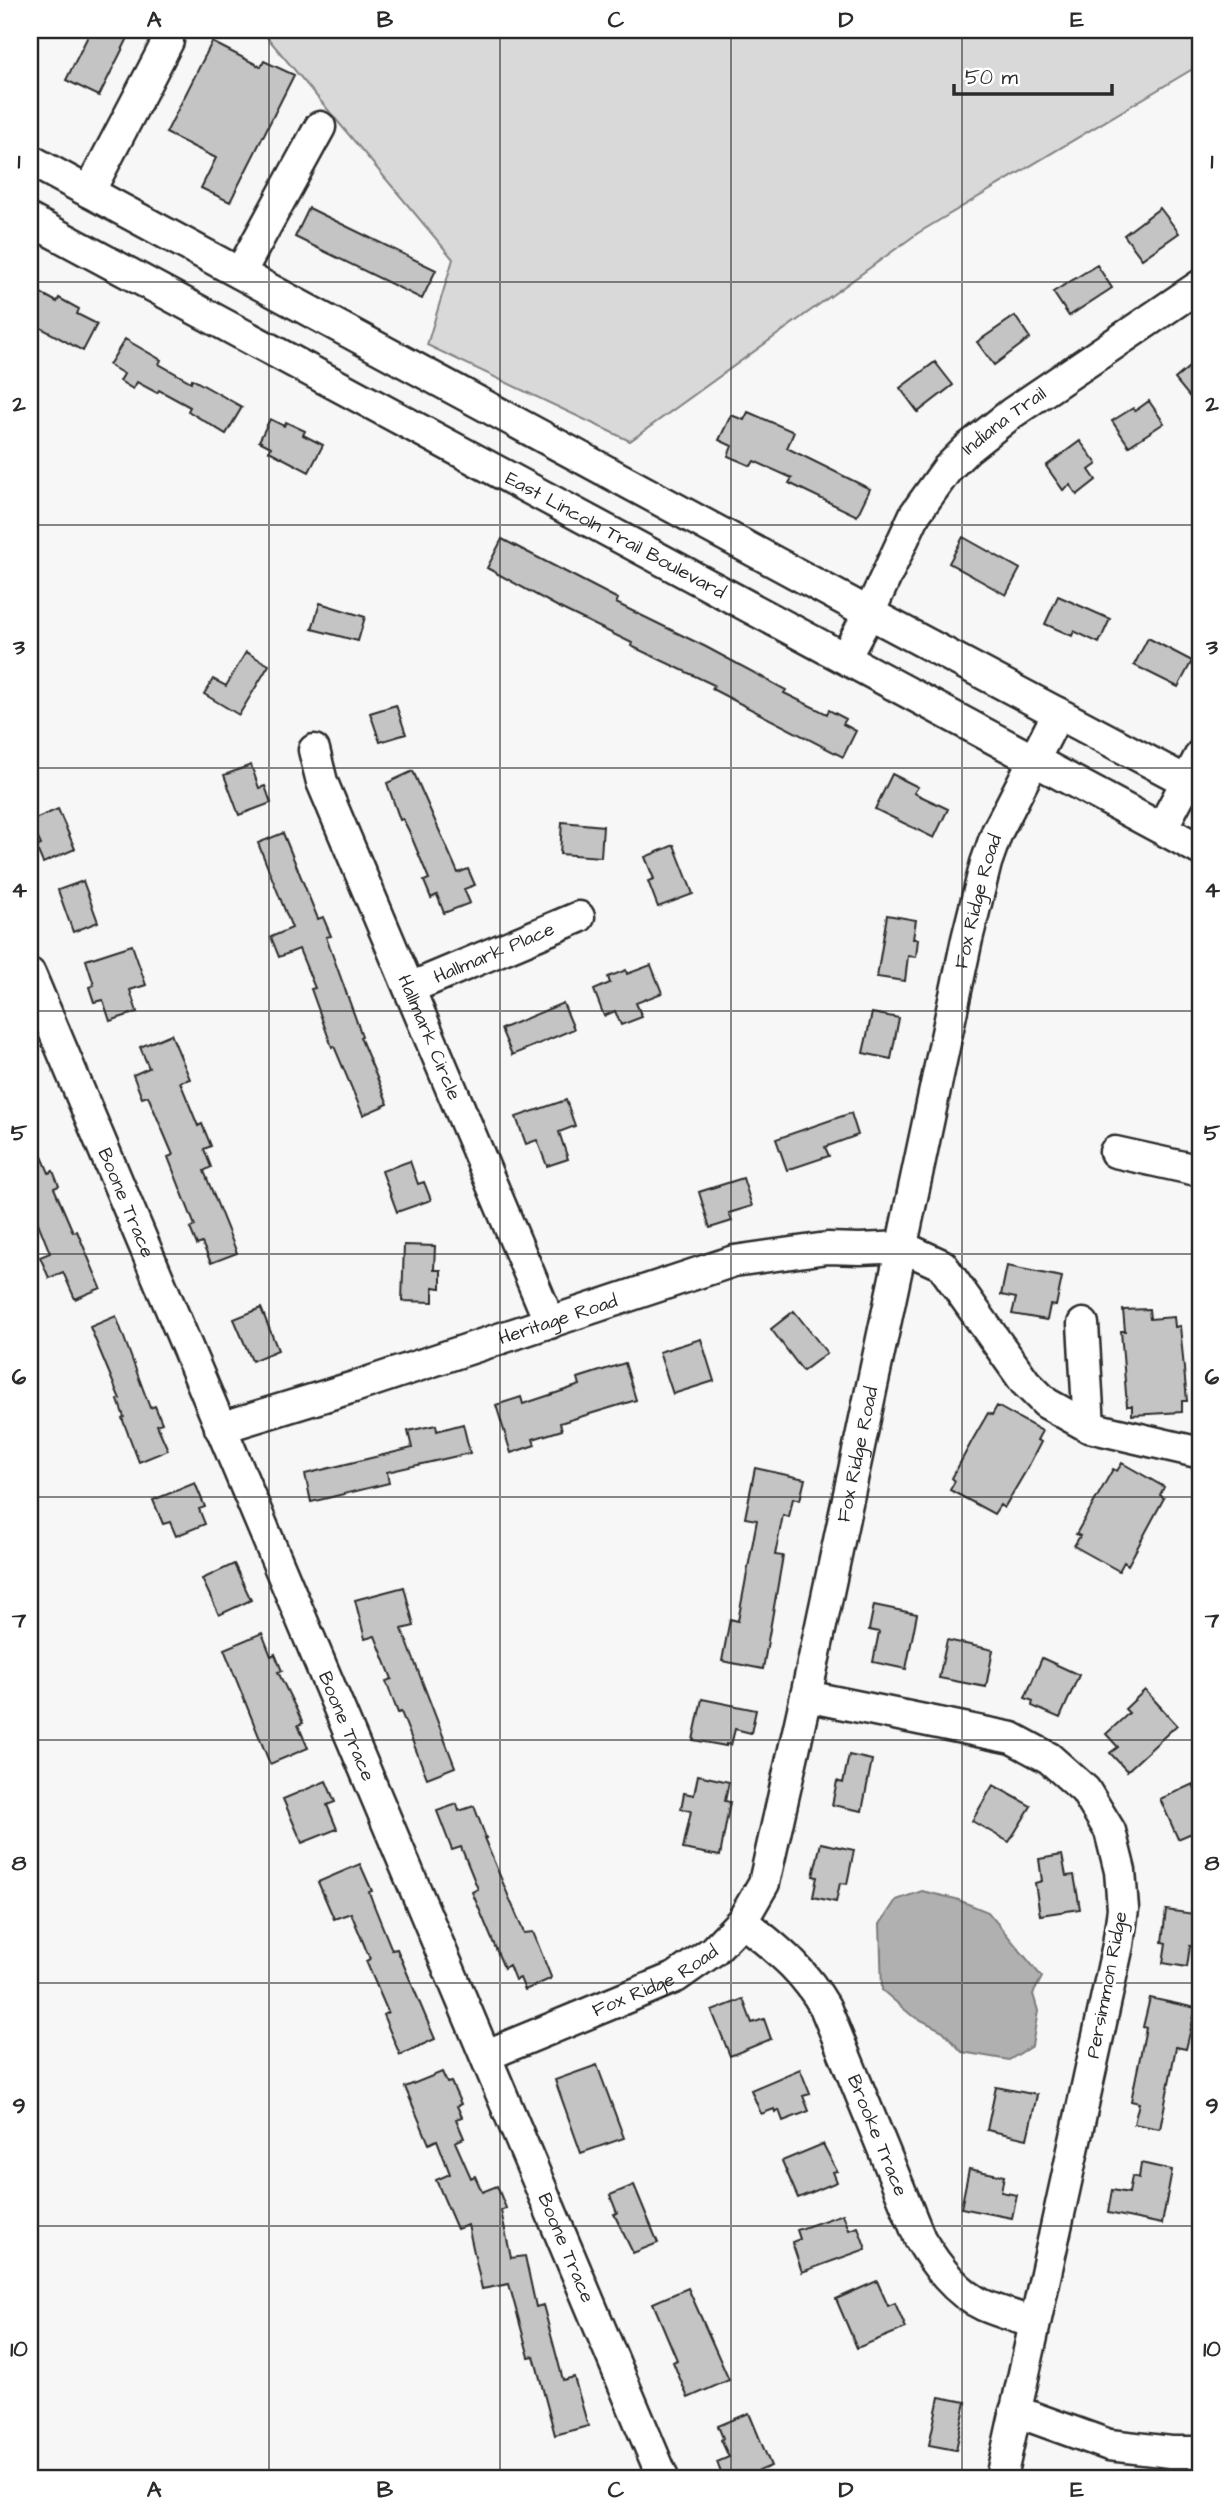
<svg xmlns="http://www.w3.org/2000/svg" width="1231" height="2508" font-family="'Architects Daughter',sans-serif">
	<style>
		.green { fill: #d9d9d9; stroke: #828282; stroke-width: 2 }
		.water { fill: #b0b0b0; stroke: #7b7b7b; stroke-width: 2 }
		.building { fill: #c4c4c4; stroke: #2b2b2b; stroke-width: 2 }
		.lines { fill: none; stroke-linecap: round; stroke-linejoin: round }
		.minor-casing { stroke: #2b2b2b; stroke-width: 35 }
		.minor { stroke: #fff; stroke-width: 30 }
		.grid { fill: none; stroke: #2b2b2b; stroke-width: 2; stroke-opacity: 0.55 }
		.labels { text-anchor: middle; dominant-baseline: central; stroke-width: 6; stroke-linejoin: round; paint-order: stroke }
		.street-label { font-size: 19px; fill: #2b2b2b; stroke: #fff }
		.neatline { fill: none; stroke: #2b2b2b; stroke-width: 2.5 }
		.grid-label { font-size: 23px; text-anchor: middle; font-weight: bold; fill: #2b2b2b }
	</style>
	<rect width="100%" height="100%" fill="#f7f7f7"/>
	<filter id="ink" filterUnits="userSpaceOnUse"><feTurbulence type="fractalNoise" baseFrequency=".0143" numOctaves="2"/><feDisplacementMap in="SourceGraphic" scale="14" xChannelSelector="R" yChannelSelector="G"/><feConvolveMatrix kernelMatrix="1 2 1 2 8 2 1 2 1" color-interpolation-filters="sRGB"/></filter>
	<g filter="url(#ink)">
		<!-- green -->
		<path class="green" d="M261,30H1201V64L918,233L630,441L427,345L453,259Z"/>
		<!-- water -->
		<path class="water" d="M922,1891L956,1899L988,1912L1042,1977L1033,1994L1038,2011L1032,2046L1009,2060L962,2052L943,2031L911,2015L882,1990L880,1924L896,1900Z"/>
		<!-- building -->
		<path class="building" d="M91,30H132L99,96L66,80Z
			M212,42L261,67L264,61L294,75L230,202L201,188L216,158L166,133Z
			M309,208L436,270L422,299L295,237Z
			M1160,208L1179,233L1142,259L1124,235Z
			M1097,265L1112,288L1069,316L1053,292Z
			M37,291L57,302L59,298L79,309L77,314L97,324L83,351L30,322V305Z
			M1015,316L1030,338L994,365L977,342Z
			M125,339L161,360L159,364L191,382L192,379L242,407L226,434L188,411L190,407L159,390L157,393L137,382L133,389L120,381L124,374L109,365Z
			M1201,357V411L1175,379Z
			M935,362L953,385L918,412L900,388Z
			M1149,401L1164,423L1129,446L1112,421L1133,408L1135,411Z
			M748,412L794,432L787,448L870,489L857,516L789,483L792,478L754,461L751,466L728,456L732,446L719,440L731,415L744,420Z
			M270,419L284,426L286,422L305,431L303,435L323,445L309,472L269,451L271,447L259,441Z
			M1080,441L1097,464L1089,470L1096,480L1077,495L1070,485L1063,490L1046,466Z
			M963,537L1020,569L1006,595L949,563Z
			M502,539L618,599L616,603L706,647L786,690L784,693L827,714L829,710L846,719L843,724L856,731L843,757L712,689L714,685L631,646L632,643L562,609L487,568Z
			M1058,596L1110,619L1099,643L1074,631L1072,636L1045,624Z
			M320,603L365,617L358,641L312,629Z
			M1148,638L1192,661L1178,687L1134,665Z
			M246,652L269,665L239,715L204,694L213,679L226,686Z
			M396,705L406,734L380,742L370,713Z
			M251,765L259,788L265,786L271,803L239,815L224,775Z
			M413,771L458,873L468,869L475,885L464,889L470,903L444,913L437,895L431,898L424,881L429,879L409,831L403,819L400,820L387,783Z
			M892,774L918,787L914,793L948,809L934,838L875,809Z
			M58,809L75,849L43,863L36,847L41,845L30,821Z
			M562,822L603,826L601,857L560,854Z
			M283,833L318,919L323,917L331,936L326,937L362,1036L360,1037L388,1104L363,1115L334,1046L332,1047L311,989L315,988L299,949L279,957L271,937L292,928L258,843Z
			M674,845L693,894L658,907L648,881L654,879L645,857Z
			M83,881L98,922L73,932L58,890Z
			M887,915L916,920L913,939H918L916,957L908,956L905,981L877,977Z
			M132,945L146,985L130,990L137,1012L110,1021L103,1000L94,1002L89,987L94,985L86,960Z
			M651,965L662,993L636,1003L642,1017L621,1025L615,1011L604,1016L594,990L610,983L608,977L626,970L627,974Z
			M563,1003L574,1029L512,1055L501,1029Z
			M872,1013L899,1018L891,1059L863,1053Z
			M171,1034L190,1079L180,1082L198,1126L202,1124L211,1146L204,1149L211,1167L204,1171L237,1253L211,1263L202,1243L197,1245L190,1228L195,1226L168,1157L173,1155L148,1096L142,1098L133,1075L149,1068L140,1047Z
			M566,1100L575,1126L559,1132L568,1159L547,1166L537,1140L526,1144L516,1117Z
			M851,1113L858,1135L825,1147L829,1156L787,1170L776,1139Z
			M30,1128L49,1173L53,1171L59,1186L54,1188L73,1232L77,1231L101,1288L75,1299L63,1272L49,1278L40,1257L50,1253L30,1203Z
			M410,1161L418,1184L424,1182L431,1200L397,1212L382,1171Z
			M743,1178L752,1206L729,1213L732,1221L710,1228L699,1192Z
			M404,1245L435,1246L434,1270H441V1288L433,1287V1302L402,1301Z
			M1007,1266L1062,1277L1056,1306L1050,1305L1047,1320L1012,1314L1016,1298L1001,1295Z
			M261,1308L278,1350L252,1361L234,1319Z
			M1149,1309L1150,1319L1174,1317L1175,1327L1180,1326L1187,1401H1182V1412L1132,1415V1406H1127L1121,1331H1125L1123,1310Z
			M794,1311L827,1353L803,1371L771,1329Z
			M116,1316L150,1408L155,1406L162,1423L157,1425L168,1450L139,1462L122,1418L124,1417L118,1400L120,1399L90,1327Z
			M701,1339L714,1381L673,1394L659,1352Z
			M625,1363L636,1400L560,1423L562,1430L533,1439L535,1445L511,1453L496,1405L521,1397L523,1404L580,1385L578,1378Z
			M997,1406L1042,1431L1037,1440L1041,1442L1027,1469L1004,1508L1000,1505L994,1514L950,1490L955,1481L952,1478L973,1439L988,1413L992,1415Z
			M463,1424L470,1453L387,1472L389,1483L311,1502L305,1474L412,1448L408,1431L436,1425L437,1431Z
			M1122,1463L1164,1487L1160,1495L1164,1498L1128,1565L1124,1562L1119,1571L1074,1546L1080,1536L1076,1534L1113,1469L1117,1471Z
			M755,1468L805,1479L800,1500L793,1498L789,1517L783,1515L775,1555L783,1556L763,1669L722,1661L730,1619L738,1621L757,1520L745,1518Z
			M195,1483L205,1507L199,1509L205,1524L176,1536L170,1522L163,1524L153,1500Z
			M234,1564L251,1600L219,1615L202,1579Z
			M404,1587L414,1626L402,1629L455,1767L427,1778L401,1712L398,1713L386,1681L392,1679L375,1636L365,1639L355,1600Z
			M874,1605L917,1614L906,1669L873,1662L879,1632L869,1630Z
			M262,1633L271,1656L275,1654L282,1671L278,1672L303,1723L298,1725L308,1748L270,1764L224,1649Z
			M947,1640L993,1650L986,1687L939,1678Z
			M1042,1658L1079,1675L1060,1718L1032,1706L1033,1701L1025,1698Z
			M1145,1690L1177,1725L1127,1771L1110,1753L1118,1747L1106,1734L1129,1713L1125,1709Z
			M702,1699L756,1710L751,1733L735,1729L731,1745L726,1744V1746L693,1740Z
			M849,1755L872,1760L862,1811L832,1805L837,1781L843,1783Z
			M698,1775L729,1782L725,1801L730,1802L720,1856L683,1849L691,1811L681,1809L684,1793L694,1795Z
			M326,1781L335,1802L327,1805L337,1829L302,1843L283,1799Z
			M1193,1784L1201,1802V1829L1178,1839L1160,1799Z
			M993,1785L1031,1806L1009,1842L972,1821Z
			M457,1804L459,1811L474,1806L486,1838H484L524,1933L533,1932L551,1977L550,1979L525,1990L520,1978L515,1980L509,1965L504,1968L472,1892L478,1889L461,1847L452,1850L437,1811Z
			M821,1843L854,1850L847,1884L840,1883L836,1902L813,1897L817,1877L813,1876Z
			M1062,1855L1066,1876L1074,1875L1080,1909L1040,1915L1035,1883L1042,1881L1039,1859Z
			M360,1864L372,1891L369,1892L373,1903L392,1950L397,1949L435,2039L400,2055L383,2015L388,2012L366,1961L370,1959L351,1913L334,1919L318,1882Z
			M1166,1910L1201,1915L1197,1947L1190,1946L1187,1967L1163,1963L1166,1943L1162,1942Z
			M1150,1998L1196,2008L1186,2049L1176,2047L1160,2129L1134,2124L1139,2103L1131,2101L1146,2028L1143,2027Z
			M743,1999L752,2023L764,2019L771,2039L730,2056L712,2011Z
			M597,2065L624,2138L581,2153L555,2080Z
			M800,2069L810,2094L803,2096L809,2111L783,2121L779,2110L775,2112L774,2109L761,2114L751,2090Z
			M442,2072L447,2083L451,2082L461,2104L457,2106L462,2117L456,2119L464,2138L455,2142L471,2178L475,2176L482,2192L497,2186L506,2208L501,2211L511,2258L525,2256L536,2307L543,2305L563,2380L574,2377L588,2426L555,2435L534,2356L529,2357L509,2284L482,2289L468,2225L457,2229L436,2180L450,2174L437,2140L429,2144L405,2087Z
			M996,2087L1037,2095L1027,2139L987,2130Z
			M823,2144L837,2171L833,2172L837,2182L798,2198L782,2161Z
			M1141,2163L1172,2170L1162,2224L1108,2213L1112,2190L1129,2193L1132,2176L1139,2178Z
			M969,2169L1004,2176L1001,2192L1017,2195L1012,2218L961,2208Z
			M634,2185L658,2243L633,2253L614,2214L617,2213L610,2195Z
			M843,2214L849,2230L858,2227L866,2249L802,2272L792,2242L800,2239L797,2230Z
			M877,2281L888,2306L895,2303L906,2328L857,2348L836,2299Z
			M688,2288L729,2380L688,2398L673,2362L677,2360L653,2303Z
			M939,2397L966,2402L956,2450L929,2445Z
			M749,2413L771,2466L742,2478H723L717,2462L729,2457L721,2440L723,2438L718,2426Z"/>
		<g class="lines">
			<!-- minor casing -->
			<g class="minor-casing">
				<g id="minor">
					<path d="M30,160L869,613L1201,789"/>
					<path d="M89,192L168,41"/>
					<path id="s1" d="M30,220L1201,850"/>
					<path d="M240,273L320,127"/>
					<path id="s2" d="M845,658L869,613L915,514L948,468L968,448L1012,413L1201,285"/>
					<path id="s3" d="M314,750L322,782L550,1323"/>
					<path d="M1162,828L1201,754"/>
					<path id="s4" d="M30,974L663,2478"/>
					<path id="s5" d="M410,988L579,917"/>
					<path d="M1115,1152L1201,1171"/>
					<path d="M1083,1324L1089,1427"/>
					<path id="s6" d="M220,1428L354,1387L734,1261L827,1248L860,1249L903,1247L942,1265L1025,1382L1046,1403L1089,1427L1201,1453"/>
					<path d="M806,1696L1012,1738L1049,1758L1085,1790L1110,1831L1120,1871L1123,1909L1118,1945L1001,2478"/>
					<path id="s7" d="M742,1921C776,1949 802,1967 825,2007L920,2239C935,2264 955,2292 983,2305C999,2312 1017,2317 1034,2323"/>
					<path id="s8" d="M487,2055L676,1977L713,1951L742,1921L764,1883L806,1696L967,939L986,863L997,832L1058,713"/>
					<path d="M1015,2411L1109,2445L1171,2452H1201"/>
				</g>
			</g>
			<!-- minor -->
			<use href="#minor" class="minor"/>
		</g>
	</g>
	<!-- grid -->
	<path class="grid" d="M269,30V2478M500,30V2478M731,30V2478M962,30V2478M30,282H1201M30,525H1201M30,768H1201M30,1011H1201M30,1254H1201M30,1497H1201M30,1740H1201M30,1983H1201M30,2226H1201"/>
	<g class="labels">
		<!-- street labels -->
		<g class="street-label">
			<text stroke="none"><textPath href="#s2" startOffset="290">Indiana Trail</textPath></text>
			<text stroke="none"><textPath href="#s1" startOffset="665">East Lincoln Trail Boulevard</textPath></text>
			<text stroke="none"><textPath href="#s8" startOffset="1340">Fox Ridge Road</textPath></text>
			<text stroke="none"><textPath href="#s5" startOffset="91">Hallmark Place</textPath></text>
			<text stroke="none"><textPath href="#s3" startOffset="310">Hallmark Circle</textPath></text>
			<text stroke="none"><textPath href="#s4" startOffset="248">Boone Trace</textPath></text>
			<text stroke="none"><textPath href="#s6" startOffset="355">Heritage Road</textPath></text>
			<text stroke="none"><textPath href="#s8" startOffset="774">Fox Ridge Road</textPath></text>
			<text stroke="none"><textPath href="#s4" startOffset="816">Boone Trace</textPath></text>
			<text stroke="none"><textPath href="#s8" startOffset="184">Fox Ridge Road</textPath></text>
			<text transform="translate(1107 1985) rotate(-79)">Persimmon Ridge</text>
			<text stroke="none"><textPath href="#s7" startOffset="259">Brooke Trace</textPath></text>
			<text stroke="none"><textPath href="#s4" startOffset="1382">Boone Trace</textPath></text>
		</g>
	</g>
	<!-- margin -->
	<rect width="1231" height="2508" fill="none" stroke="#fff" stroke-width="77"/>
	<!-- scale -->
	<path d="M954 84v10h158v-10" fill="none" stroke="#2b2b2b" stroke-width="3.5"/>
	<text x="965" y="84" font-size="21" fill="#2b2b2b" stroke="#ffffff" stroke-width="5" paint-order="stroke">50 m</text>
	<rect x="38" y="38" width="1154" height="2432" class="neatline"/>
	<g class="grid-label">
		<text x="154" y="27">A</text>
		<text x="385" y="27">B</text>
		<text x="616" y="27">C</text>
		<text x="846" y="27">D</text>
		<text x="1077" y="27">E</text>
		<text x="19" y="168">1</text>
		<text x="1212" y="168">1</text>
		<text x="19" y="411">2</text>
		<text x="1212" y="411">2</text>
		<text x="19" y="654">3</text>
		<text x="1212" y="654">3</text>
		<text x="19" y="897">4</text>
		<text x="1212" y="897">4</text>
		<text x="19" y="1140">5</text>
		<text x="1212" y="1140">5</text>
		<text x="19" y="1384">6</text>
		<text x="1212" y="1384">6</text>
		<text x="19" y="1627">7</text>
		<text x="1212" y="1627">7</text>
		<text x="19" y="1870">8</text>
		<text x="1212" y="1870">8</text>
		<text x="19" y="2113">9</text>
		<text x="1212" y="2113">9</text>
		<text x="19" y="2356">10</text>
		<text x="1212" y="2356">10</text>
		<text x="154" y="2497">A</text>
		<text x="385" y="2497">B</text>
		<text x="616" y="2497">C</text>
		<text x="846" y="2497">D</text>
		<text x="1077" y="2497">E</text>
	</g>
</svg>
